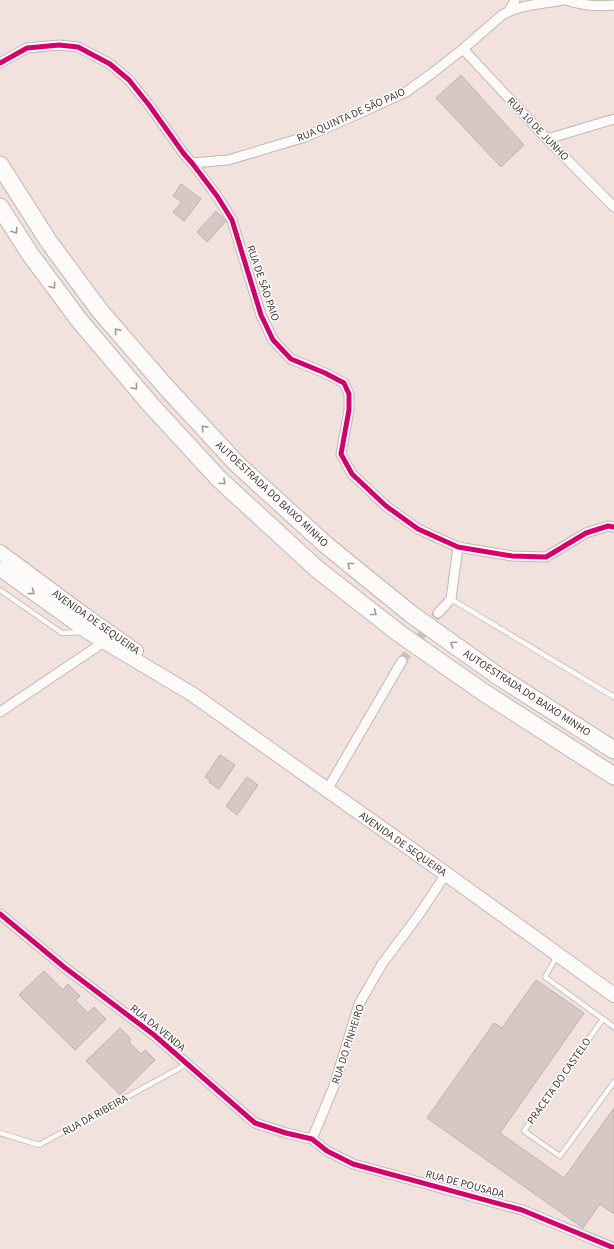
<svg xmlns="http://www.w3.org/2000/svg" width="614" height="1249" font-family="'Source Sans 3',sans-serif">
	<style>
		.building { fill: #d6c8c5; stroke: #beb1ae }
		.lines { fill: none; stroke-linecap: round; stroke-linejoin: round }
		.minor-tunnel { stroke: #cfc0bc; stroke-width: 9; stroke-dasharray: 9 4.5; stroke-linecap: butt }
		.service-casing { stroke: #c3b6b3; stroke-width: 6 }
		.minor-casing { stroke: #c3b6b3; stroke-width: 11 }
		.primary-casing { stroke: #c3b6b3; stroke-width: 16 }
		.motorway-casing { stroke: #c3b6b3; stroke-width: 19 }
		.service { stroke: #fdfbfa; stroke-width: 4.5 }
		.minor { stroke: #fdfbfa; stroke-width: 9 }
		.primary { stroke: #fdfbfa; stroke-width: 14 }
		.motorway { stroke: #fdfbfa; stroke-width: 17 }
		.cycleway-casing { stroke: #fff; stroke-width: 8 }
		.cycleway { stroke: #d6006c; stroke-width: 5 }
		.oneway { stroke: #a19a97 }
		.labels { text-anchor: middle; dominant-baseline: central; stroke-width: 3; stroke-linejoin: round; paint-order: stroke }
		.street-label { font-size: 11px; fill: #453834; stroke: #fff }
	</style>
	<rect width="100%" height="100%" fill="#f2e2de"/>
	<!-- building -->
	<path class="building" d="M461,75L524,145L501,167L436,98Z
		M181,184L201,199L184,221L173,212L182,202L173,196Z
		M216,211L226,221L207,242L197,232Z
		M220,755L235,765L219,789L209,782L210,780L205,777Z
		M247,777L258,785L237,815L226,806Z
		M44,971L63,990L68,984L80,996L75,1000L88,1013L94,1007L106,1019L75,1050L19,995Z
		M536,980L584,1013L500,1133L564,1178L614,1108V1214L600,1204L583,1228L427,1118L494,1023L502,1028Z
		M120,1028L131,1039L129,1042L141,1054L145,1050L155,1060L120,1095L86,1061Z"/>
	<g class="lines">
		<!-- minor-tunnel -->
		<path class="minor-tunnel" d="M402,661L438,613"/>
		<!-- service casing -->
		<g class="service-casing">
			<path id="service" d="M0,590L62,633L82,632
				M451,599L614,697
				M557,956L545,977L614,1027
				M603,1019L524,1131L560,1156L614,1082
				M0,1133L39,1145L187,1064"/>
		</g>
		<!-- minor casing -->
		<g class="minor-casing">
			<path id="minor" d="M566,0C581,5 597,7 614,5
				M509,11L515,0
				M463,49L547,139L614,207
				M0,63L27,48L59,45L78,47L110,64L129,80L149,105L184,154L192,163L217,196L232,220L261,315L273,340L291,359L325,373L344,383L349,394V410L341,454L352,474L386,506L418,529L458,547L512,556L546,557L586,533L608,526L614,527
				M547,139L614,119
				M192,163L228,160L305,137L358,114L406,92L431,74L463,49L502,15C521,4 543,4 563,0
				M438,613L451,599L458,547
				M0,712L104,642
				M327,790L402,661
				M0,914L64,967L154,1035L255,1123L286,1133L312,1139L327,1151L353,1164L522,1210L614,1248
				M312,1139L334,1086L359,1004L382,964L418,916L446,874"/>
		</g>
		<!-- primary casing -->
		<g class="primary-casing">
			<path id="primary" d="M0,552L85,615L136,651
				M0,569L88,632L192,694L446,874L614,995"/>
		</g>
		<!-- motorway casing -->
		<g class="motorway-casing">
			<path id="motorway" d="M0,165L49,242L100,311L166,387L237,464L326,545L411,614L498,676L614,750
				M0,207L30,254L79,320L150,404L219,479L317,569L400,634L483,692L614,776"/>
		</g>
		<!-- service -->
		<use href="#service" class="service"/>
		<!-- minor -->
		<use href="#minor" class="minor"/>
		<!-- primary -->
		<use href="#primary" class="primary"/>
		<!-- motorway -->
		<use href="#motorway" class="motorway"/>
		<!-- cycleway casing -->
		<g class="cycleway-casing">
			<path id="cycleway" d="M0,63L27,48L59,45L78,47L110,64L129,80L149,105L184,154L192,163L217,196L232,220L261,315L273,340L291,359L325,373L344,383L349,394V410L341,454L352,474L386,506L418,529L458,547L512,556L546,557L586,533L608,526L614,527
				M0,914L64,967L154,1035L255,1123L286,1133L312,1139L327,1151L353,1164L522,1210L614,1248"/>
		</g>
		<!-- cycleway -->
		<use href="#cycleway" class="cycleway"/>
	</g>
	<!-- one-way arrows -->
	<defs><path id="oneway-chevron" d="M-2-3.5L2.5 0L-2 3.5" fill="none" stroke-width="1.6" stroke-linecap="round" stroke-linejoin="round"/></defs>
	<g class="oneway">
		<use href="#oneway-chevron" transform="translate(15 231) rotate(57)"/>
		<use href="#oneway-chevron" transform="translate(53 286) rotate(53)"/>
		<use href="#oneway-chevron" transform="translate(117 331) rotate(-131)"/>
		<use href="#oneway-chevron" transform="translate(135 387) rotate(50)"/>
		<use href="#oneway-chevron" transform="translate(204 428) rotate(-133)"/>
		<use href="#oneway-chevron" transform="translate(223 482) rotate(43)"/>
		<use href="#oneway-chevron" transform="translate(350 565) rotate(-141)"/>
		<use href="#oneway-chevron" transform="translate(32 592) rotate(36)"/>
		<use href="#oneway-chevron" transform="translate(374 613) rotate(38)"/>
		<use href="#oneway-chevron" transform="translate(453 644) rotate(-145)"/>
	</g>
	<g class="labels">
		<!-- street labels -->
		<g class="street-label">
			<text transform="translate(351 115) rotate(-24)">RUA QUINTA DE SÃO PAIO</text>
			<text transform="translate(538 129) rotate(46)">RUA 10 DE JUNHO</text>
			<text transform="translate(263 283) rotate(71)">RUA DE SÃO PAIO</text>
			<text transform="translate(272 494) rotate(43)">AUTOESTRADA DO BAIXO MINHO</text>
			<text transform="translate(96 622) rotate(35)">AVENIDA DE SEQUEIRA</text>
			<text transform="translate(527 693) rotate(33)">AUTOESTRADA DO BAIXO MINHO</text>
			<text transform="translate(403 844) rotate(35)">AVENIDA DE SEQUEIRA</text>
			<text transform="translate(158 1028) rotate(39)">RUA DA VENDA</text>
			<text transform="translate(348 1044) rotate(-72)">RUA DO PINHEIRO</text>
			<text transform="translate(559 1081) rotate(-55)">PRACETA DO CASTELO</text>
			<text transform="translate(95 1115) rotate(-29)">RUA DA RIBEIRA</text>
			<text transform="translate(465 1184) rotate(15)">RUA DE POUSADA</text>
		</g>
	</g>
</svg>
